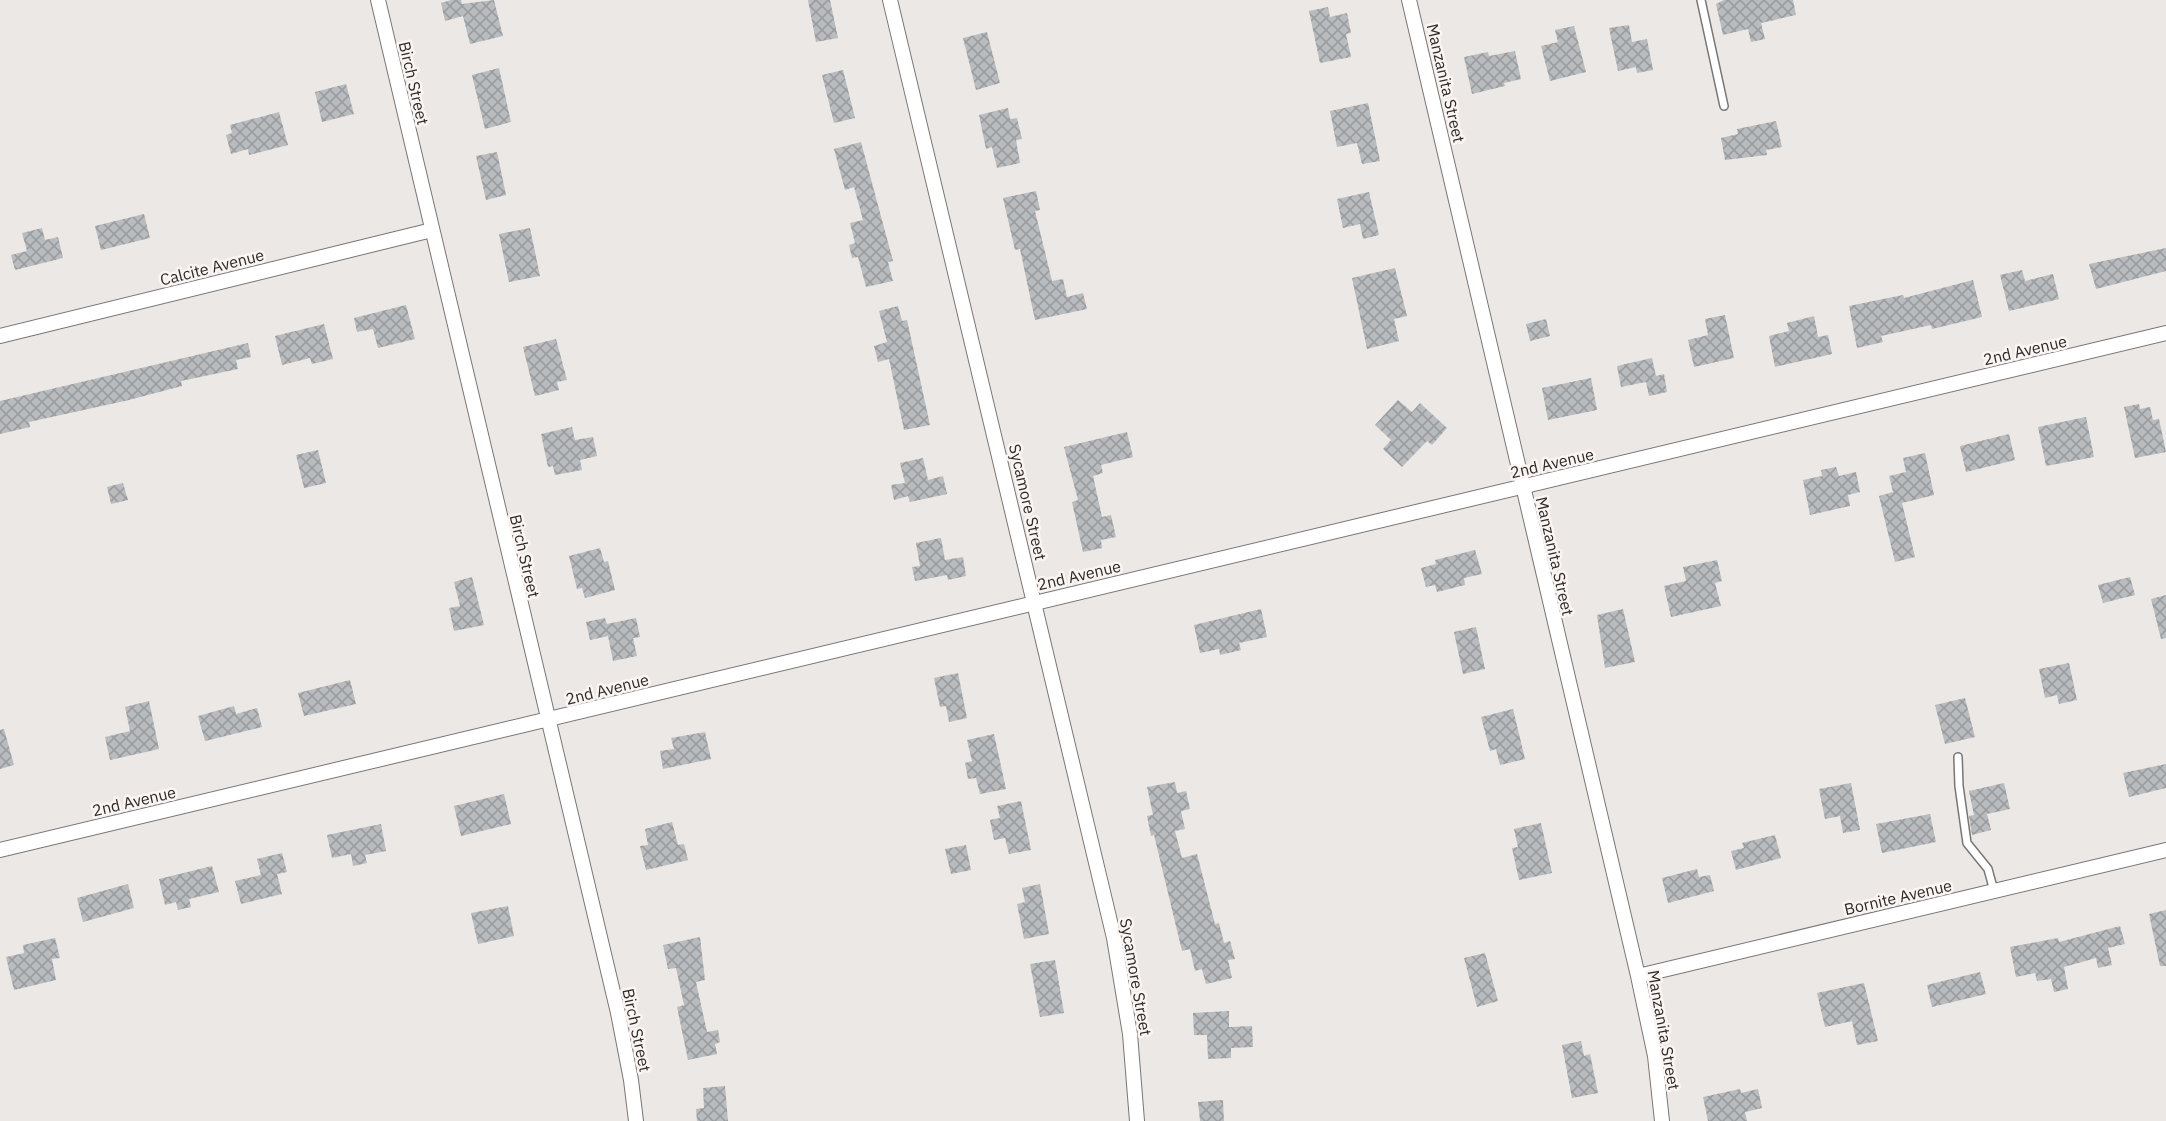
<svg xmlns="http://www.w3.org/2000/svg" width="2166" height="1121" font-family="'IBM Plex Sans',sans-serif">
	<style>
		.building { fill: url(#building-cross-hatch) }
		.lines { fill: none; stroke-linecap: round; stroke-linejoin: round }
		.service-casing { stroke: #7a7674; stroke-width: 10 }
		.minor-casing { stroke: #7a7674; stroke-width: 16 }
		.service { stroke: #fff; stroke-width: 7 }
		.minor { stroke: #fff; stroke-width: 14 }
		.labels { text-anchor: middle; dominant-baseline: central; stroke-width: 5; stroke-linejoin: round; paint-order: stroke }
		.street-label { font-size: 16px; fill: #2c2a29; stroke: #faf5f3 }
	</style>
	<defs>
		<pattern id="building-cross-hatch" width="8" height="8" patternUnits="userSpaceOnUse" patternTransform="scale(1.5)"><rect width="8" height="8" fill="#b9bcbf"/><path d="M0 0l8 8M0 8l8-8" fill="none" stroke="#97999b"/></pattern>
	</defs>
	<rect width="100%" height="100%" fill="#ece8e5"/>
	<!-- building -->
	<path class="building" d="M451,0H461L462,4L494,0L503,36L470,44L463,16L445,21L441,3Z
		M808,0H830L838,38L816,42Z
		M1724,0H1793L1796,15L1761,23L1765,39L1751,42L1748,29L1723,35L1716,4Z
		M1328,7L1330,17L1347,13L1351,33L1346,34L1351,57L1320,63L1309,11Z
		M1629,25L1632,42L1647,39L1653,70L1637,73L1636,67L1618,71L1609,28Z
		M1574,26L1586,72L1550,81L1541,46L1558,42L1555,30Z
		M987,32L1000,83L976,90L963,38Z
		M1515,51L1521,79L1504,83L1505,86L1472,94L1464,57L1488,52L1489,56Z
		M499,68L511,122L485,129L472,75Z
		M843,70L855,118L834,123L822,75Z
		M346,84L354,114L322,122L315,92Z
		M1368,103L1380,161L1362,164L1357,143L1337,147L1330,111Z
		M1008,108L1010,119L1017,118L1022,139L1016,140L1020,163L997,168L992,147L986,149L979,115Z
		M279,112L288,145L249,155L248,149L231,154L226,135L232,133L230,125Z
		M1776,121L1782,147L1766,150L1767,155L1725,160L1721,138L1738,134L1737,129Z
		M861,142L893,261L888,262L893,281L866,287L858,257L852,258L849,245L855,243L850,223L863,220L854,187L845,190L834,149Z
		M497,152L506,195L486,200L476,156Z
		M1036,191L1040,210L1035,211L1052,281L1063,279L1067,297L1083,293L1087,309L1035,320L1020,249L1015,250L1003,198Z
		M1369,192L1379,235L1363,239L1360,224L1343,228L1337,199Z
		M144,214L150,238L101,250L95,226Z
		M42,228L45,240L58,237L63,258L15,270L11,255L27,251L22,233Z
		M530,228L540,276L509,282L499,234Z
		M2166,248V271L2096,289L2089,264Z
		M1395,268L1407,316L1394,319L1399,341L1367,349L1352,278Z
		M2022,270L2025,281L2053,274L2059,299L2009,311L2000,275Z
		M1973,280L1982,317L1932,329L1931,325L1881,336L1883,342L1857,348L1849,306L1903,295L1904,298Z
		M406,305L415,339L378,348L373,329L357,332L354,318Z
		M898,306L902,321L907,320L930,425L904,430L889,359L878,362L874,346L887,342L879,311Z
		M1725,315L1734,358L1694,367L1688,340L1708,335L1705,319Z
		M1814,316L1818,337L1828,335L1832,354L1775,367L1769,336L1789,331L1787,323Z
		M1546,319L1550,336L1530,341L1526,324Z
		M324,324L333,359L312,364L310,358L282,365L275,336Z
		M556,339L567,380L557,382L559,390L535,396L523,347Z
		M248,343L251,357L236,360L238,369L181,381L182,386L129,400L29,422L30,427L0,434V401Z
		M1652,358L1656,376L1664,374L1667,392L1649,396L1646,382L1621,387L1617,366Z
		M1591,378L1597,410L1548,420L1542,388Z
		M1398,400L1412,412L1420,403L1447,428L1432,445L1427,441L1402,467L1383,449L1391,440L1375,425Z
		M2139,404L2140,409L2150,407L2153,420L2159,419L2166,452L2135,458L2124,407Z
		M2086,417L2094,457L2046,466L2038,427Z
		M572,427L575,440L593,437L597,456L580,460L582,470L555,475L553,466L548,467L541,434Z
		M1127,432L1133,457L1101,465L1103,473L1093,476L1102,517L1111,515L1116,537L1101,540L1102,548L1083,552L1072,502L1078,500L1064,447Z
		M2009,434L2015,460L1966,472L1960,446Z
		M318,450L326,483L304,488L296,455Z
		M1925,453L1934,495L1902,503L1915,557L1895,562L1879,496L1893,492L1889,476L1906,472L1903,458Z
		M923,458L928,480L943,476L947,494L910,502L908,496L894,500L891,485L905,483L900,463Z
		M1836,467L1839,476L1856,472L1860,492L1848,495L1850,506L1810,515L1803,480L1822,476L1821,470Z
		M123,483L128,500L111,504L107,487Z
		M941,538L945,560L963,557L966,576L948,580L947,575L915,581L912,567L920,566L916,543Z
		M600,548L604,562L608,561L615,590L585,598L582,588L577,589L569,556Z
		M1475,550L1482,574L1464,578L1465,585L1437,592L1435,585L1426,587L1421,568L1436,564L1435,560Z
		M1717,560L1722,581L1715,583L1721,606L1671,617L1664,586L1686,581L1683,567Z
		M472,577L484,625L454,631L449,608L460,606L454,582Z
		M2130,577L2135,595L2103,603L2098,585Z
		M2166,595V638L2161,639L2151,599Z
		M1261,609L1267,637L1239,643L1241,650L1220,655L1219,649L1200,653L1194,625Z
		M1623,609L1635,662L1605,668L1597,615Z
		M605,618L607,624L636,618L640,637L633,638L637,656L613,661L608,636L590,640L586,622Z
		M1476,627L1485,669L1463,674L1454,632Z
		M2069,663L2077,700L2059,704L2057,695L2045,698L2039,669Z
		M958,673L967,718L949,722L946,706L940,707L934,678Z
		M350,680L356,704L304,716L298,693Z
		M1965,698L1975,737L1945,744L1935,705Z
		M149,701L159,749L110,760L105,737L130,731L125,707Z
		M234,706L236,714L257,708L262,727L205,741L198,716Z
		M1513,709L1525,759L1500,765L1496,749L1490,751L1481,717Z
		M4,729L14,765L0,769V730Z
		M705,732L711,759L663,769L660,751L674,749L671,738Z
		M994,734L1006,789L980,794L976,778L968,779L965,763L972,761L967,740Z
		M2166,764V788L2129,797L2123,773Z
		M1175,782L1177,793L1186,791L1190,809L1181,811L1185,829L1175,831L1182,858L1197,854L1215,924L1219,923L1224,943L1230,941L1235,959L1228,960L1232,978L1206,984L1202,969L1195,971L1190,949L1182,951L1154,835L1151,836L1147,816L1153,815L1147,787Z
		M1851,783L1860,830L1843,833L1840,816L1825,819L1819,789Z
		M2004,783L2010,809L1987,814L1991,830L1972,835L1969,816L1974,815L1969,791Z
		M504,794L511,824L461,836L454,806Z
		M1021,801L1031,850L1009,854L1005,838L994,840L990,820L1000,818L997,806Z
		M1930,814L1936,842L1882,853L1876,824Z
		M672,822L678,845L684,844L688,860L646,870L640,846L648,845L645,829Z
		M1541,823L1552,873L1519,880L1512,848L1518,847L1514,829Z
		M381,824L386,851L365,855L367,863L353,866L351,854L332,858L327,835Z
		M1775,835L1781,858L1736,870L1731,851L1744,848L1742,843Z
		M966,845L971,870L951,874L945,849Z
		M282,853L287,872L277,874L282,894L241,904L235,881L261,875L257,859Z
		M212,866L219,892L189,899L191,907L178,910L176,902L165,905L159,879Z
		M1697,869L1699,877L1710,875L1714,891L1668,903L1662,878Z
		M128,884L134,908L83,922L77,898Z
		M1040,884L1049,934L1024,939L1017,904L1025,902L1022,888Z
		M508,906L514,936L478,944L471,913Z
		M2166,910V966H2160L2149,914Z
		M2120,926L2125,944L2108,948L2112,965L2098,968L2096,958L2064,967L2068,989L2054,992L2051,979L2037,981L2035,973L2016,977L2010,947L2058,938L2059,942Z
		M700,937L705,980L696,982L707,1032L718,1030L720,1042L715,1044L717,1054L688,1060L677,1007L684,1005L676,968L668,969L663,945Z
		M55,938L60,958L52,959L56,980L14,990L6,957L24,953L23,945Z
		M1485,953L1498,1001L1477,1007L1464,958Z
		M1055,960L1064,1013L1040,1017L1030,964Z
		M1980,972L1986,994L1932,1007L1927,985Z
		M1864,983L1878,1041L1857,1045L1852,1021L1825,1027L1817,993Z
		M1229,1011V1027L1252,1026L1253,1047L1231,1048V1058L1208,1059L1207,1035H1194L1193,1013Z
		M1581,1041L1584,1056L1590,1054L1598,1093L1572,1098L1562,1045Z
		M725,1086L728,1121H697L696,1109L704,1108L703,1088Z
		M1740,1089L1741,1093L1758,1089L1762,1108L1745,1112L1747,1121H1708L1703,1097Z
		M1223,1100L1224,1121H1200L1198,1102Z"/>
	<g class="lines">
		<!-- service casing -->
		<g class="service-casing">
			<path id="service" d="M1701,0L1724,106
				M1958,757L1959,786L1967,843L1988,869L1994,891"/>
		</g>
		<!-- minor casing -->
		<g class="minor-casing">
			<path id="minor" d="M378,0L618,1013L631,1080L636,1121
				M890,0L1114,938L1130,1034L1137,1121
				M1409,0L1638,976L1655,1056L1662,1121
				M0,336L432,230
				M0,850L2166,333
				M1638,976L2166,850"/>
		</g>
		<!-- service -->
		<use href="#service" class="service"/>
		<!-- minor -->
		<use href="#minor" class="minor"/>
	</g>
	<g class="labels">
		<!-- street labels -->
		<g class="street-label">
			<text transform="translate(414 83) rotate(77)">Birch Street</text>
			<text transform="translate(1446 83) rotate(77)">Manzanita Street</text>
			<text transform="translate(212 267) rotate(-14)">Calcite Avenue</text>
			<text transform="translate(2025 350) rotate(-13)">2nd Avenue</text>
			<text transform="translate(1552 463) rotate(-13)">2nd Avenue</text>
			<text transform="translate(1028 502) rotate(77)">Sycamore Street</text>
			<text transform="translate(525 556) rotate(77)">Birch Street</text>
			<text transform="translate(1555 556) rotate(77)">Manzanita Street</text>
			<text transform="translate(1079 575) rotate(-13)">2nd Avenue</text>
			<text transform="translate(607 689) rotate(-14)">2nd Avenue</text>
			<text transform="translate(134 801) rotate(-13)">2nd Avenue</text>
			<text transform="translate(1898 897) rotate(-13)">Bornite Avenue</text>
			<text transform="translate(1136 977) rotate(80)">Sycamore Street</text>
			<text transform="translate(637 1030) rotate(78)">Birch Street</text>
			<text transform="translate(1664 1030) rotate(80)">Manzanita Street</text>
		</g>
	</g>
</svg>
